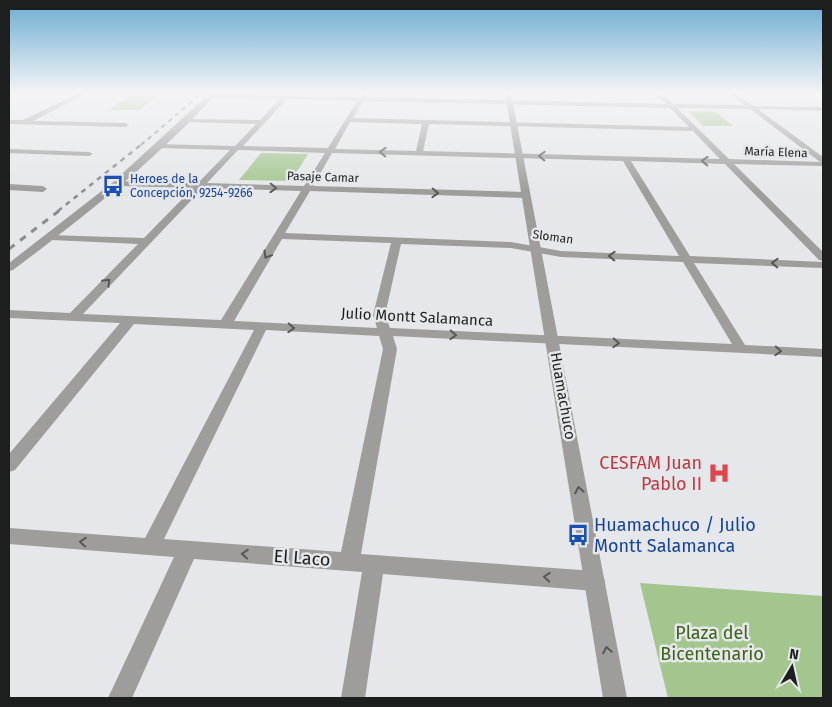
<svg xmlns="http://www.w3.org/2000/svg" width="832" height="707" font-family="'Fira Sans',sans-serif">
	<style>
		.green { fill: #a3c58e }
		.lines { fill: none; stroke-linecap: round; stroke-linejoin: round }
		.minor { fill: #9e9d9c; fill-rule: evenodd }
		.tertiary { fill: #9e9d9c; fill-rule: evenodd }
		.rail-far2 { stroke: #8b8c8d; stroke-width: 2; stroke-dasharray: 4.5 4.5; stroke-linecap: butt }
		.rail-far1 { stroke: #8b8c8d; stroke-width: 2.5; stroke-dasharray: 5 5; stroke-linecap: butt }
		.rail { stroke: #8b8c8d; stroke-width: 3; stroke-dasharray: 7 7; stroke-linecap: butt }
		.oneway { stroke: #575757 }
		.labels { text-anchor: middle; dominant-baseline: central; stroke-width: 5; stroke-linejoin: round; paint-order: stroke }
		.far-street-label { font-size: 12px; fill: #1d1e1e; stroke: #e6e7ea }
		.far-transit-label { font-size: 12px; fill: #164399; stroke: #e6e7ea; text-anchor: start }
		.street-label { font-size: 15px; fill: #1d1e1e; stroke: #e6e7ea }
		.near-health-label { font-size: 18px; fill: #be3a42; stroke: #e6e7ea; text-anchor: end }
		.near-transit-label { font-size: 18px; fill: #164399; stroke: #e6e7ea; text-anchor: start }
		.near-street-label { font-size: 18px; fill: #1d1e1e; stroke: #e6e7ea }
		.near-park-label { font-size: 18px; fill: #3b6418; stroke: #e6e7ea }
	</style>
	<rect width="100%" height="100%" fill="#e6e7ea"/>
	<!-- green -->
	<path class="green" d="M130,96H158L139,110H108Z
		M688,111L716,112L733,126H703Z
		M261,153L308,154L291,181L239,180Z
		M640,583L823,596V698H668Z"/>
	<g class="lines">
		<!-- minor -->
		<path class="minor" d="M9,93H17L9,98Z
			M79,93H87L33,121L126,123L129,125L126,127L9,124V120H23Z
			M362,93H366L365,97L666,104L656,93H663L673,104L745,105L729,93H736L753,106L823,107V111L758,109L823,157V166L734,164L823,252V261L819,260L725,164L631,161L690,256L823,262V268L694,263L745,345L823,349V357L393,336L397,349L361,554L595,571L602,574L605,581L602,588L595,591L383,574L365,698H341L362,572L194,559L132,698H108L174,557L9,544V528L145,538L254,330L134,324L15,470L9,472V454L120,323L9,318V310L70,313L138,244L52,240L47,237L48,235L144,238L193,188L119,186L116,185V181L198,183L230,150L159,148H156V144L235,146L256,124L186,122L183,120L184,119L260,120L280,99L212,98L210,95L359,97ZM287,99L357,101L328,148L243,146ZM363,101L670,108L689,127L353,118ZM677,108L750,109L820,162L729,159ZM350,122L422,124L416,151L335,149ZM429,124L693,131L720,159L423,151ZM238,150L325,153L304,186L207,183ZM332,153L623,161L679,256L561,251L511,242L285,233L310,191L526,198L530,195L526,192L313,186ZM203,188L301,191L221,320L83,314ZM282,239L391,243L373,315L377,328L234,321ZM401,244L511,248L561,257L683,262L732,344L390,328L385,315ZM266,330L379,336L383,349L341,552L164,539Z
			M9,149L89,152L93,154L89,156L9,153Z
			M9,184L43,186L47,189L43,192L9,190Z"/>
		<!-- tertiary -->
		<path class="tertiary" d="M210,93H217C157,159 84,217 13,270L9,271V263L112,183Z
			M505,93H511L627,698H603Z"/>
		<!-- rail-far2 -->
		<path class="rail-far2" d="M141,145L202,93"/>
		<!-- rail-far1 -->
		<path class="rail-far1" d="M58,211L142,144"/>
		<!-- rail -->
		<path class="rail" d="M9,249L60,210"/>
	</g>
	<!-- one-way arrows -->
	<defs><path id="oneway-chevron" d="M-2-3.5L2.5 0L-2 3.5" fill="none" stroke-width="1.6" stroke-linecap="round" stroke-linejoin="round" transform="scale(1.25)"/></defs>
	<g class="oneway">
		<use href="#oneway-chevron" transform="translate(383 152) rotate(-178)"/>
		<use href="#oneway-chevron" transform="translate(542 156) rotate(-178)"/>
		<use href="#oneway-chevron" transform="translate(705 161) rotate(-178)"/>
		<use href="#oneway-chevron" transform="translate(273 188) rotate(2)"/>
		<use href="#oneway-chevron" transform="translate(435 193) rotate(2)"/>
		<use href="#oneway-chevron" transform="translate(267 255) rotate(121)"/>
		<use href="#oneway-chevron" transform="translate(612 256) rotate(-178)"/>
		<use href="#oneway-chevron" transform="translate(775 263) rotate(-178)"/>
		<use href="#oneway-chevron" transform="translate(107 282) rotate(-46)"/>
		<use href="#oneway-chevron" transform="translate(291 328) rotate(3)"/>
		<use href="#oneway-chevron" transform="translate(453 335) rotate(3)"/>
		<use href="#oneway-chevron" transform="translate(616 343) rotate(3)"/>
		<use href="#oneway-chevron" transform="translate(778 351) rotate(3)"/>
		<use href="#oneway-chevron" transform="translate(579 490) rotate(-100)"/>
		<use href="#oneway-chevron" transform="translate(83 542) rotate(-176)"/>
		<use href="#oneway-chevron" transform="translate(245 554) rotate(-176)"/>
		<use href="#oneway-chevron" transform="translate(547 577) rotate(-176)"/>
		<use href="#oneway-chevron" transform="translate(607 650) rotate(-100)"/>
	</g>
	<!-- sky -->
	<linearGradient id="sky" x2="0" y2="1"><stop stop-color="#69acd1"/><stop offset="0.48" stop-color="#f4f4f6"/><stop offset="1" stop-color="#f4f4f6" stop-opacity="0"/></linearGradient>
	<rect width="832" height="192" fill="url(#sky)"/>
	<!-- icons -->
	<defs>
		<g id="bus-bare" transform="scale(1.725)"><path d="M-5-6H5V4H4V6H2V4H-2V6H-4V4H-5ZM-3.5-4V0h7V-4ZM-3.5 1.2v1.5H-2V1.2ZM2 1.2v1.5H3.5V1.2Z" fill="#1a4fb4" stroke="#e6e7ea" stroke-width="2.5" paint-order="stroke"/></g>
		<g id="hospital-bare" transform="scale(1.725)"><path d="M-5-5h3v3.5h4V-5h3V5h-3V1.5h-4V5h-3Z" fill="#e0444e" stroke="#e6e7ea" stroke-width="2.5" paint-order="stroke"/></g>
	</defs>
	<g fill-rule="evenodd">
		<use href="#bus-bare" x="113" y="186"/>
		<use href="#hospital-bare" x="719" y="473"/>
		<use href="#bus-bare" x="578" y="535"/>
	</g>
	<g class="labels">
		<!-- far-street labels -->
		<g class="far-street-label">
			<text transform="translate(776 152) rotate(2)">María Elena</text>
			<text transform="translate(323 177) rotate(2)">Pasaje Camar</text>
			<text transform="translate(553 237) rotate(8)">Sloman</text>
		</g>
		<!-- far-transit labels -->
		<g class="far-transit-label">
			<text x="130" y="179">Heroes de la<tspan x="130" dy="14">Concepción, 9254-9266</tspan></text>
		</g>
		<!-- street labels -->
		<g class="street-label">
			<text transform="translate(417 317) rotate(3)">Julio Montt Salamanca</text>
			<text transform="translate(563 396) rotate(80)">Huamachuco</text>
		</g>
		<!-- near-health labels -->
		<g class="near-health-label">
			<text x="702" y="463">CESFAM Juan<tspan x="702" dy="21">Pablo II</tspan></text>
		</g>
		<!-- near-transit labels -->
		<g class="near-transit-label">
			<text x="594" y="525">Huamachuco / Julio<tspan x="594" dy="21">Montt Salamanca</tspan></text>
		</g>
		<!-- near-street labels -->
		<g class="near-street-label">
			<text transform="translate(302 558) rotate(4)">El Laco</text>
		</g>
		<!-- near-park labels -->
		<g class="near-park-label">
			<text x="712" y="633">Plaza del<tspan x="712" dy="21">Bicentenario</tspan></text>
		</g>
	</g>
	<!-- border -->
	<rect width="832" height="707" fill="none" stroke="#1d1e1e" stroke-width="20"/>
	<!-- north arrow -->
	<g transform="translate(792 667) rotate(9)" stroke="#e6e7ea" stroke-width="4" paint-order="stroke">
	<path d="M0-4L9 19L0 12L-9 19Z" fill="#1d1e1e"/>
	<text y="-8" font-size="14" font-weight="bold" text-anchor="middle" fill="#1d1e1e">N</text>
	</g>
</svg>
